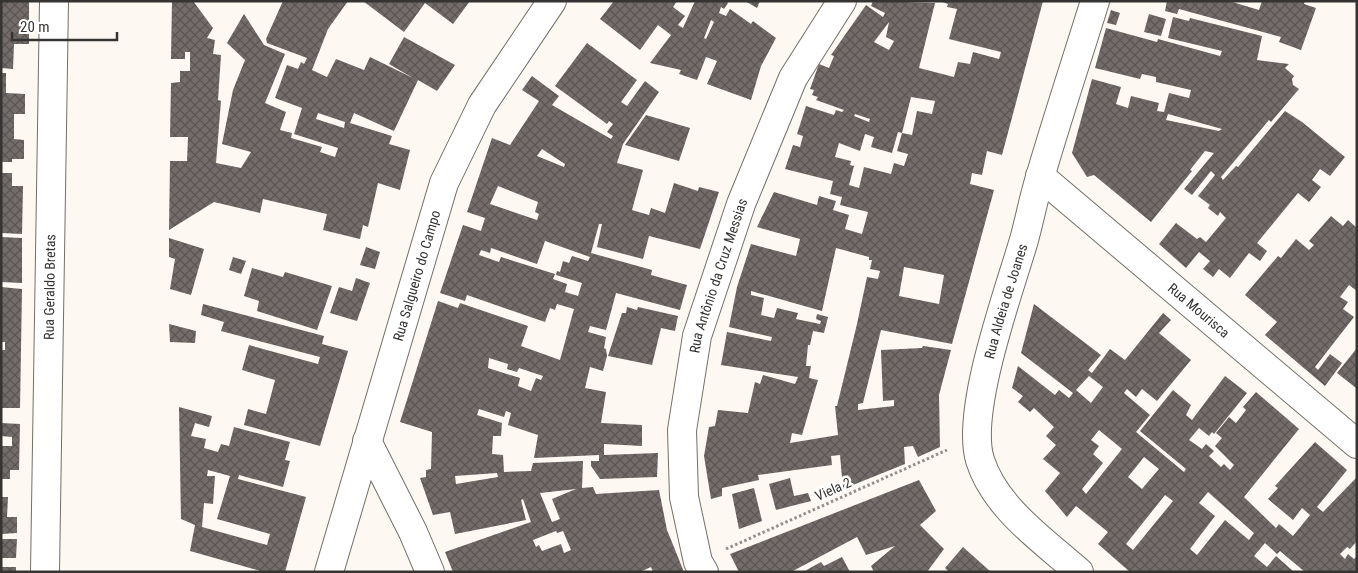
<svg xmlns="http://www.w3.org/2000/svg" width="1358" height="573" font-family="'Roboto Condensed',sans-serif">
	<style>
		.building { fill: url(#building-cross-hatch); fill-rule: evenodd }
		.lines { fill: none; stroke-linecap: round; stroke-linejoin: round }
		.minor-casing { stroke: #736f69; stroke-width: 30 }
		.path { stroke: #938f8b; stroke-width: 3; stroke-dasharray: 2.5 2.5; stroke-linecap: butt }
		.minor { stroke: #fff; stroke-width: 28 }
		.labels { text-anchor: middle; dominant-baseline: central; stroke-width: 5; stroke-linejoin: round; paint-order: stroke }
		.street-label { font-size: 14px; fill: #363432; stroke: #fff }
	</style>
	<defs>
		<pattern id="building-cross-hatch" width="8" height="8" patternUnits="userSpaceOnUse" patternTransform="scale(1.25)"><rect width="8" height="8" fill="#736c6a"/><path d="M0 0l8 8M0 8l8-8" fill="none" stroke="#5a5553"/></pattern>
	</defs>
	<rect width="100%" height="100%" fill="#fdf8f1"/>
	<!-- building -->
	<path class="building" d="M1,1H29V44H14L13,69L1,68Z
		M172,1H193L213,28L207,38L215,40L213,54L221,55L218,100L221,101L216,163L241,168L251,152L222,144L233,90L245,60L227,43L244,14L264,45L285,54L265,103L286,112L280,130L292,133L291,138L322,147L320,152L335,157L338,148L294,134L302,108L275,98L287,65L298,69L301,62L304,64L307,58L267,43L266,39L283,1H348L328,29L312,70L327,77L336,59L364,70L370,57L413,78L389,64L404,37L455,65L437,91L418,80L394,131L354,113L350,123L392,136L389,144L410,150L400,190L378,183L368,227L363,225L360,239L323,230L327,214L263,199L260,213L214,202L169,230L170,161H187L188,137H170L171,83L180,82V71H190V52H185V59H171ZM318,113L345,122L344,128L316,119Z
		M363,1H470L453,24L425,3L404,32Z
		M614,1H677L673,7L685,16L678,25L683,28L695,1H726L728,3L724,9L721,7L719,13L726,16L730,9L751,24L753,21L776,38L761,66L751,100L707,84L717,61L706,57L697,80L679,74L681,70L650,63L671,35L658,25L640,50L600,19ZM711,20L714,22L706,39L704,38Z
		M745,1H760L757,8Z
		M873,1L935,3L919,68L954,77L958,62L970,64L973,52L999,59L1001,52L949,39L957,9L947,7L948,4L940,1H1043L1002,155L987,151L982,175L972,173L970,184L994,190L952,344L881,330L863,403L858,404V410L894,406V400L883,401L881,350L922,348L923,346L951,350L939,395L940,447L918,457L913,446L904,447L905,464L843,489L840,455L831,456L832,465L758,475L759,480L722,488V496L711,499L704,456L709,427L715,426L718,410L748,413L755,382L760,384L763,375L795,384L798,377L721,365L727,332L771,341L772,337L729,327L737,287L751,244L796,256L800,239L757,227L774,192L817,205L819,196L836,201L833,210L849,215L845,229L862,234L868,212L840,205L842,197L830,194L833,181L785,169L793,145L800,147L803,136L797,134L806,106L834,115L836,110L842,112L844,110L816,100L818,97L812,95L814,90L810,89L819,64L829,68L834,56L831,55L866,5L883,17L885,13L871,6ZM889,22L886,37L894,41L889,50L874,42ZM911,97L935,101L932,114L917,111L912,135L902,133L897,151L908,154L904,166L894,163L891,174L864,167L859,188L849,185L854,166L850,165L851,161L835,157L839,143L860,151L865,134L874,137L871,147L892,153L898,132L902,133ZM855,114L870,119L869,122L854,116ZM836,248L869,257V260H872L870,269L880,271L878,279L867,277L857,324L837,406H835L838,435L790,443L792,433L802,435L818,380L809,378L811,366H806L808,345H810L813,331L824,333L828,317L817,314L816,319L821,321L820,324L796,319L798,313L777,308L774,318L761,315L764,298L751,295V291L822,311ZM904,267L944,275L939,304L899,296Z
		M1167,1H1229L1259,10L1262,1H1305L1304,4L1316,8L1301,50L1279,42L1281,37L1179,9L1177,14L1165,11Z
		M1111,10L1120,13L1116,25L1107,23Z
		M1149,14L1166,19L1161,36L1144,32Z
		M1173,17L1189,21L1190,18L1262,36L1257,60L1289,64L1285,68L1294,76L1292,79L1293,85L1299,89L1271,122L1269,120L1221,177L1223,180L1236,166L1238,167L1285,111L1302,122L1345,157L1330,176L1320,169L1312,180L1321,187L1309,202L1298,193L1257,243L1267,251L1260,261L1249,253L1230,278L1219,269L1213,277L1203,269L1210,261L1199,252L1186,268L1159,244L1176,223L1197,239L1200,237L1206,242L1226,218L1220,212L1218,216L1208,208L1210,205L1198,196L1215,175L1211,171L1192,195L1184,189L1214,153L1205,151L1190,170L1192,171L1151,222L1094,175L1087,177L1072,153L1092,79L1121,87L1116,104L1128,108L1131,96L1159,103L1157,111L1164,112L1169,93L1189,98L1191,90L1156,82V77L1142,74L1140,79L1095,68L1106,28L1157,42L1158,39L1220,56L1222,51L1168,38ZM1168,114L1222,129L1219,131L1166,120Z
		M587,43L637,80L621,102L627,106L645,81L659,92L623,144L617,163L643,170L632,210L649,215L651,208L665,213L674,183L698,191L699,187L719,192L700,249L649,236L643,259L597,247L602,224H599L591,253L652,270L651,275L687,285L680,310L616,293L606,330L590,326L588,332L606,337L604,348L606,349L607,356L603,371L590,367L585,388L606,392L601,423L642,425V446L604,444V455L658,453L657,477L600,479L591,466V461H599V455L534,458L538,435L508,425L511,413L506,411L504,417L479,409L477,415L502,423L501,436H493L492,454L503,455L504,472L531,471L533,463L583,461L582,488L593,487L596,494L659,490L667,530L684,572H653L651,567L640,572H453L445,552L531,522L523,499L521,500L526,520L455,534L450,512L433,515L420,478L426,477V470L431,469L432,432L400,422L438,301L458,308L460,303L528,326L521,346L560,360L574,309L557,304L555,310L550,308L545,322L467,295L465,301L440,293L463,225L481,231L485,218L467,212L492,138L510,145L539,101L522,90L532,76L559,96L552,105L611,139L613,136L607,132L613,124L609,121L607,124L555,86ZM542,149L565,164L564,167L537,156ZM498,186L538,202L535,212L539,214L537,220L490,204ZM545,241L590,257L588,261L572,256L569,263L563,261L560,272L557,271L556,275L582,283L578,296L565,292L567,284L553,279L555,274L501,257L499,262L479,255L481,250L490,253L491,248L537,264ZM489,358L508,364L507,369L517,372L519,368L543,376L541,380L536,378L531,391L518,386L520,378L488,368ZM497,473L498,477L456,484L455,476ZM576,489L552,499L560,519L552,522L540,493ZM556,531L557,533L563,531L571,550L564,553L561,544L542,551L539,545L536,547L533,540Z
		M1,73H6V93L25,94V114H14V139L24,140V159H12V162H1Z
		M646,115L690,128L679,161L625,145Z
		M1,173H12V186H23L22,234L1,233Z
		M1331,216L1343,226L1348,220L1357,228V291L1349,285L1340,297L1348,302L1343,309L1354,317L1315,367L1318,370L1330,354L1342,363L1325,386L1265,335L1277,322L1245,295L1278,256L1281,258L1296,239L1309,250L1314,245L1309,241Z
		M1,237L22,238V283L1,282Z
		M169,238L204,249L191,295L170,289L175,259L169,257Z
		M366,247L380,252L375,269L360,265Z
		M233,257L246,261L241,274L229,270Z
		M252,268L283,277L285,272L332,286L317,330L257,311L259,301L244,296Z
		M356,278L370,283L357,321L330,313L339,287L352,291Z
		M1,287L22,289L20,408H1V350H5V342H1Z
		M203,304L324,336L322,344L348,351L320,446L244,425L248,409L266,414L275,380L242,370L249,345L318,364L320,357L221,331L224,322L201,315Z
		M1034,304L1101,355L1088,370L1092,373L1110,349L1125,360L1163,313L1171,320L1159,333L1191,360L1157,401L1142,389L1136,397L1127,389L1124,393L1150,415L1136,432L1184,472L1186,469L1140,431L1173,390L1191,405L1186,415L1192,420L1225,376L1247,393L1214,434L1212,432L1209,436L1199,428L1189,440L1202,449L1206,444L1214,451L1209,456L1221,467L1224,464L1230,470L1234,465L1215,446L1222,438L1216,433L1229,417L1236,423L1246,410L1243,407L1256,392L1299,429L1244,497L1276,528L1279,524L1293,536L1310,515L1302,508L1293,520L1268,499L1278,488L1275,486L1315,442L1347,470L1317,507L1323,512L1357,477V541L1350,549L1347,547L1340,554L1345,559L1348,554L1354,559L1357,556V572H1305L1280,551L1277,554L1265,543L1254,556L1267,567L1276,556L1294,572H1130L1098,544L1108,532L1076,506L1067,517L1045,491L1060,473L1043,459L1056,445L1046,436L1054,427L1034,408L1030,412L1018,402L1023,396L1012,388L1018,366L1055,395L1059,390L1069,398L1073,393L1021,353ZM1089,376L1103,387L1091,403L1076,390ZM1099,430L1122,449L1086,494L1082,489L1103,463L1093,454L1099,446L1091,440ZM1144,457L1159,469L1142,489L1128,477ZM1208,492L1254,533L1249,540L1225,520L1197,555L1190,549L1215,516L1199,503ZM1165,495L1173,501L1133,550L1126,544Z
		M627,307L637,310L638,307L678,316L675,331L661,328L652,365L608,356L622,313H626Z
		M169,324L196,331L195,343L170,342Z
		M1357,348V386L1356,388L1337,373Z
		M179,407L212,416L209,427L195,423L191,436L206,439L204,448L218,452L221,444L229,446L234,427L290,442L285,460L290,461L283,487L239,475L238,479L306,497L285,572H264L190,551L195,525L181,519ZM208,470L230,476L217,519L270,534L267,545L202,527L204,503L213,504L215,476H207Z
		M1,423L20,424L19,470H10V479H1V446H12V437L1,436Z
		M790,478L794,496L808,493L811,501L776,510L769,484Z
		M919,480L936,511L920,525L944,549L927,572H874L871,566L895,546L866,555L857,537L791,572H739L730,554Z
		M754,488L762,521L739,529L732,494Z
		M1,497H8L7,517H17V533L1,534Z
		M1,539H17L16,558H1Z
		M963,547L991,572H949L945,568Z
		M842,557L850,572H803L821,562L824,566Z
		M1,567H16V572H1Z"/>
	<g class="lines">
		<!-- minor casing -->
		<g class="minor-casing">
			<g id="minor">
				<path id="s1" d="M1040,176L1357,444"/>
				<path d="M367,441L413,532L430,572"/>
				<path id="s2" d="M45,572L54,1"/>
				<path id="s3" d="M329,572L444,183L482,105L552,1"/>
				<path id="s4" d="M704,572L698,562L684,497L682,430L697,336L741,204L793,78L842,1"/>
				<path id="s5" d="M1079,572C1044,541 995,508 980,460C965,411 1009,291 1024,240C1030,218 1034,196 1041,174C1058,116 1077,59 1095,1"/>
			</g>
		</g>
		<!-- path -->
		<path class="path" d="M726,549L947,450"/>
		<!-- minor -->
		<use href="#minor" class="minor"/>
	</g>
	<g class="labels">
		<!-- street labels -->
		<g class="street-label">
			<text stroke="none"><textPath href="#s3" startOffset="309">Rua Salgueiro do Campo</textPath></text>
			<text stroke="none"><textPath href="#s4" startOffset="304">Rua Antônio da Cruz Messias</textPath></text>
			<text stroke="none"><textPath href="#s2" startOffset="285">Rua Geraldo Bretas</textPath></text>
			<text stroke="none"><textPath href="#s5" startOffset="314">Rua Aldeia de Joanes</textPath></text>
			<text stroke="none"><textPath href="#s1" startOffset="208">Rua Mourisca</textPath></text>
			<text transform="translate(833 489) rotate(-24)">Viela 2</text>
		</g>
	</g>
	<!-- border -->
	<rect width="1358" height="573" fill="none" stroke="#363432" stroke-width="5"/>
	<!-- scale -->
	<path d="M12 32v8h105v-8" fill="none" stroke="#363432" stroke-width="2.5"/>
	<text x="20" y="32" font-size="15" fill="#363432" stroke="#ffffff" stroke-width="4" paint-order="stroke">20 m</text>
</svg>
